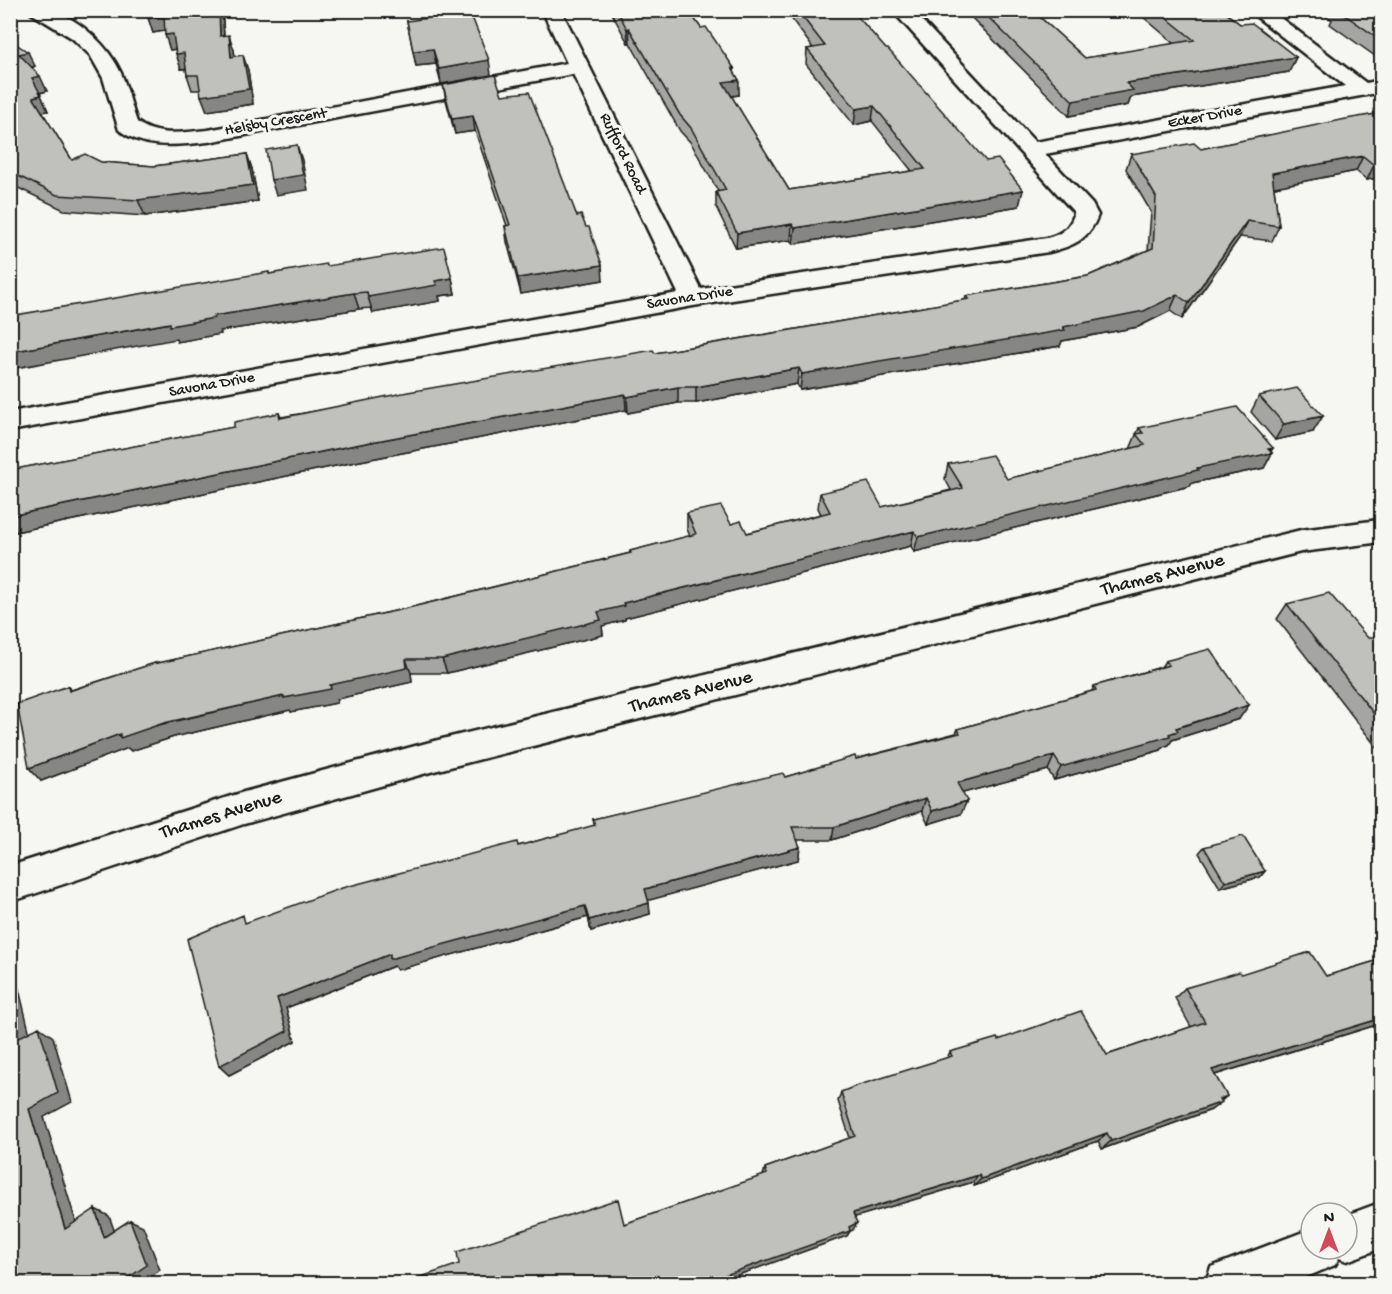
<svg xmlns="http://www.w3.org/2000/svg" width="1392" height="1294" font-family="'Gochi Hand',sans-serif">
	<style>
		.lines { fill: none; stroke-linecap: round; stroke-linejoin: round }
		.street-casing { stroke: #1c1c1c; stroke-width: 5 }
		.street { fill: #f6f6f2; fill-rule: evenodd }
		.wall { fill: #a5a5a3; stroke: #1c1c1c; stroke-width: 1.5 }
		.shaded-wall { fill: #868684; stroke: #1c1c1c; stroke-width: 1.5 }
		.building { fill: #c0c0bd; stroke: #1c1c1c; stroke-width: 1.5 }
		.labels { text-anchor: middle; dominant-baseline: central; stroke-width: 6; stroke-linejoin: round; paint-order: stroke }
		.far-street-label { font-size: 16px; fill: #1c1c1c; stroke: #f6f6f2 }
		.street-label { font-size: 20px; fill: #1c1c1c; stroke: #f6f6f2 }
	</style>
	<rect width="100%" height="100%" fill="#f6f6f2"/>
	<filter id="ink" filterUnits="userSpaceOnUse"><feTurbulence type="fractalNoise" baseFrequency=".0167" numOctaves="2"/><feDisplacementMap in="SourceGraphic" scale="12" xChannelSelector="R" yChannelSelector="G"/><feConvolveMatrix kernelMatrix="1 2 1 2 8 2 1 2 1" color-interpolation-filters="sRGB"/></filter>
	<g filter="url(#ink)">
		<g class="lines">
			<!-- street casing -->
			<g class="street-casing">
				<path id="street" d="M26,10C34,10 46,9 54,11C82,21 109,47 121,73C128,89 131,106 137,122C158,138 183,132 208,130L567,63L542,10H561L701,289L1047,238C1061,234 1069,229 1074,215L1073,211L892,10H912L1035,142L1345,86L1248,10H1270L1366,83L1382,80V92L1045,154L1092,204L1098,215C1089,240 1073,246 1049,252L693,306L10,431V412L678,293L573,74L208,142C177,145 146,150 119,130L103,78L90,55L72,38Z
					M1379,520L1382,521V545L1374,543L1301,552L434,771L244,824L10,902V866L244,792L434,741L1301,530Z
					M1382,1202V1248L1347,1261L1339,1258L1335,1265L1290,1284H1205L1211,1267L1311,1229V1249H1347V1215Z"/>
			</g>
			<!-- street -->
			<use href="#street" class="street"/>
		</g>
		<!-- wall -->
		<path class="wall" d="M146,10H222L224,35L234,50L235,56L248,70L253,104L207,111L200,90H192L187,75L186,69H181L175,49L170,50L165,31L153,33Z
			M610,10H688L701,28L734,68V72L739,95L731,96L789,190L912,171L872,121L854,125L806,64L807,49L813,48L785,10H852L1019,206L793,244L791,240L736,248L716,207V192L718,191L691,143L680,131L630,43H628Z
			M964,10H1032L1085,58L1175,44L1135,10H1222L1240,24L1296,57L1289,72L1131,97L1128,105L1069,116Z
			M1318,10H1382V55L1375,56L1330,24L1332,20Z
			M407,21L491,75L441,84L436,64L416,66Z
			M10,40L35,66L32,68L47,91L40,93L48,111L42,112L72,160L154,166L247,154L252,169L258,201L145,216L64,210L10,184Z
			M443,85L502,95L577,216L603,280L521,294L507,242L505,226H507L475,131L455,134L446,100Z
			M1382,113V177L1367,180L1356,171L1274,187L1279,226L1272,241L1240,237L1182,319L1170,311L1138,327L1062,341L1060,346L800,390L797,384L696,403H678L628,413L626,410L355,462L10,533V470L234,427L279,413L281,417L965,300L966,296L1088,276L1148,250L1151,212L1126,169L1131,154L1201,149Z
			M327,266L452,278L455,294L439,296L440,301L373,313L371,308L359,309L220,331L221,334L177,342L176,339L15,316L270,274Z
			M1259,396L1313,432L1275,440L1251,412Z
			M1139,428L1271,451L1272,453L1264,468L1192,483L1190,486L914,552L911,546L625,618V620L602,626L603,635L447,673H411L412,682L337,699V703L291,712L290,710L174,737L131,751L128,748L41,781L68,686L71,690L158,662L159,663L404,609L630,553V551L690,536L687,529V513L731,524L747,533L821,514L818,508L820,493L882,507L951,490L945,479L948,464L1007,479L1130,449Z
			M1287,604L1368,638L1382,643V754L1277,619Z
			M1165,661L1239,719L1172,740L1169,745L1163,747L1161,750L1054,780L1048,770L963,793L961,814L928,824L922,811L832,840H797L800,847L798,860L648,900L650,914L591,931L588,917L397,970L394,966L286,1008L295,1041L229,1075L219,1066L248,922L518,846L595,826L593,819L785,777L956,733L958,729L1092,691L1094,686L1161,667Z
			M1204,847L1265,871L1260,877L1220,888L1199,853Z
			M1382,959V1038L1373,1026L1215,1075L1227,1096L1211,1110L1102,1149L1098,1141L974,1186L973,1182L855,1217L853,1230L850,1231L847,1236L713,1284H401L624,1224L763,1176L765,1168L850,1138L838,1101L841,1092L947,1058L950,1052L998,1040L1107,1055L1191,1027L1175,998L1185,988L1241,974L1326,976Z"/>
		<!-- shaded-wall -->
		<path class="shaded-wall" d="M219,10H222L225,51L220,36Z
			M164,16L169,30L153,33L148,18Z
			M629,28L630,43H628L627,29Z
			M173,34L178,49L170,50L165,35Z
			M229,35L234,50L236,72L231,57Z
			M1382,43V55L1375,56Z
			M433,49L436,64L416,66L413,51Z
			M28,52L35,66L26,69L19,54Z
			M184,53L189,68L181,69L176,54Z
			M243,55L248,70L253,104L207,111L201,96Z
			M1296,57L1289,72L1131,97L1128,105L1069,116L1073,101L1126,83Z
			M489,60L491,75L441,84L439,69Z
			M732,68H734V81L739,80V95L723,97V82Z
			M40,76L47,91L39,93L32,78Z
			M41,95L48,111L40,112L33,97Z
			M874,106L872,121L854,125L856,109Z
			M473,116L475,131L455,134L452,119Z
			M297,145L302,160L308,190L276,195L271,180Z
			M247,154L252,169L258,201L145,216L138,200Z
			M1363,156L1356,171L1265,189L1272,173Z
			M1382,164V177L1367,180L1374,165Z
			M1023,190L1019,206L793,244L795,228Z
			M1247,221L1240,237L1182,319L1189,303Z
			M792,224L791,240L736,248L737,233Z
			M602,265L603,280L521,294L518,278Z
			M452,278L455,294L439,296L440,301L373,313L368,297L435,281Z
			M354,293L359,309L220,331L221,334L177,342L176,339L10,369V352L170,323Z
			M1177,295L1170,311L1138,327L1062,341L1060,346L800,390L802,374L1063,327Z
			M10,309L18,322L10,321Z
			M799,368L797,384L696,403V387Z
			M678,387V403L628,413L627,397Z
			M625,394L626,410L355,462L10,533V516L350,446Z
			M1323,416L1313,432L1275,440L1284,424Z
			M1273,448L1270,453H1272L1264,468L1192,483L1190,486L914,552L918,537L1197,468Z
			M914,531L911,546L625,618V620L602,626L603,635L447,673L442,659L623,603Z
			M406,659L411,673L412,682L337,699V703L291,712L290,710L174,737L131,751L128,748L41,781L29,768L120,734L330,685Z
			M1249,705L1239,719L1172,740L1169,745L1163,747L1161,750L1054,780L1061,767L1176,728Z
			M1054,756L1048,770L952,796L957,783Z
			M926,798L922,811L832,840L834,827Z
			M967,801L961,814L928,824L932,811Z
			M800,847L798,860L646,901L645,889Z
			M1265,871L1260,877L1220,888L1225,882Z
			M649,903L650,914L591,931L589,920Z
			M585,906L588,917L397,970L394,966L286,1008L295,1041L229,1075L219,1066L277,998L390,954Z
			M10,976L17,981L33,1047L18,1038L10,1004Z
			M1382,1018V1020L1373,1026L1201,1079L1212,1070Z
			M39,1027L53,1037L72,1102L44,1117L80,1235L65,1229L29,1109Z
			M1227,1096L1216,1104L1222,1102L1211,1110L1102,1149L1111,1141Z
			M1107,1133L1098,1141L974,1186L981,1179Z
			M979,1175L973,1182L849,1219L853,1213Z
			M95,1209L109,1216L119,1243L104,1237Z
			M130,1220L143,1226L160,1270L141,1284H119Z
			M857,1223L853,1230L850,1231L847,1236L713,1284H700Z"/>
		<!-- building -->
		<path class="building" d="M146,10H219L220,36L229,35L231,57L243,55L249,89L201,96L198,75H187L184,53L176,54L173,34L165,35L164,16L148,18Z
			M617,10H688L701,28L706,27L734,68H732L739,80L723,82L789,190L925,169L874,106L856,109L807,49L825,46L797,10H852L886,49H888L986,161L998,159L1023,190L795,228L792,224L737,233L716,192L726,190L691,128L680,115L629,28L627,29Z
			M981,10H1032L1085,58L1194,40L1157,10H1222L1240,24L1252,23L1296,57L1126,83L1133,90L1073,101Z
			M1338,10H1382V41Z
			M470,12L489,60L439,69L433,49L413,51L407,21Z
			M10,40L28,52L19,54L40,76L32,78L41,95L33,97L72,160L85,154L101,162L154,166L247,154L253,185L138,200L57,195L10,172Z
			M495,75L502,95L529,92L577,216L581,215L586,227H589L602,265L518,278L505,226L510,225L473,116L452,119L443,85Z
			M1382,113V164L1374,165L1363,156L1272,173L1279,226L1247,221L1189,303L1177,295L1144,311L1063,327L1065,330L802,374L799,368L696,387H678L627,397L625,394L350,446L10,516V470L234,427V422L279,413L280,418L408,392L653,350L655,353L727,341L969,299L966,296L1088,276L1153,248L1156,197L1131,154L1194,143L1201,149L1346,119Z
			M297,145L303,175L271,180L266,150Z
			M444,247L452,278L435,281L437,285L368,297L367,292L354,293L214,316V318L170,326V323L10,352V316L269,272V274L326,264L327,266Z
			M1297,388L1323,416L1284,424L1259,396Z
			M1237,407L1273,448L1268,449L1272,453L1197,468L1198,470L918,537L914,531L623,603L624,606L598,612L601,620L442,659H406L407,668L330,685L331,689L284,698V696L164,723L120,738V734L29,768L17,704L68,686L69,691L158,662V663L404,609L631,553L630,551L696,534L687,513L721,506L731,524L741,521L747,533L830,512L820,493L868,482L882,507L963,488L948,464L992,455L1007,479L1145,445L1136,434L1143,433L1139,428Z
			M1329,593L1368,638L1376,636L1382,643V724L1287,604Z
			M1210,649L1249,705L1176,728L1178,731L1169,734L1170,736L1061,767L1054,756L957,783L967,801L932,811L926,798L834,827H792L800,847L645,889L649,903L589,920L585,906L390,959V954L277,998L287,1031L219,1066L187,939L243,915L245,923L342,888L517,842L518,846L595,825L593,819L783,773L785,777L855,756L856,759L960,733L958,729L1096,690L1094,686L1169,665L1165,661Z
			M1243,836L1265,871L1225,882L1204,847Z
			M1310,952L1326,976L1382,959V1018L1212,1070L1227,1096L1220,1099L1222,1102L1111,1141L1107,1133L981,1179L979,1175L853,1213L857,1223L849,1227L850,1231L700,1284H401L459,1264L457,1252L618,1199L624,1224L767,1174L765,1168L855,1136L841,1092L856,1086L952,1056L950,1052L997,1038L998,1040L1081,1011L1107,1055L1205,1022L1185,988L1239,972L1241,974Z
			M10,1004L18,1038L39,1027L58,1093L29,1109L65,1229L95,1209L104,1237L130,1220L147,1265L119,1284H10Z"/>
	</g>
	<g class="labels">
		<!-- far-street labels -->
		<g class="far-street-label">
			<text transform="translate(1205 118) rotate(-10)">Ecker Drive</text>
			<text transform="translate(276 123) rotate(-10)">Helsby Crescent</text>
			<text transform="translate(622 154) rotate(64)">Rufford Road</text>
			<text transform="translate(690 299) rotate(-9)">Savona Drive</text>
			<text transform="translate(212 386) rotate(-10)">Savona Drive</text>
		</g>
		<!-- street labels -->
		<g class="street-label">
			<text transform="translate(1163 576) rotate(-14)">Thames Avenue</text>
			<text transform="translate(691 693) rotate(-14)">Thames Avenue</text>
			<text transform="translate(221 816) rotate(-17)">Thames Avenue</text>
		</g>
	</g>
	<!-- margin -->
	<rect width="1392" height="1294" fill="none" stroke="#f6f6f2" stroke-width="36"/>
	<rect x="18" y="18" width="1356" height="1258" fill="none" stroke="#1c1c1c" stroke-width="2" filter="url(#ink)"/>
	<!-- north arrow -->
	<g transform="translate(1329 1231)"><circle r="28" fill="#f6f6f2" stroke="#9f9f9c" stroke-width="1.5"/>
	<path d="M0-4.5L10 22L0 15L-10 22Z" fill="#d1495b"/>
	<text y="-9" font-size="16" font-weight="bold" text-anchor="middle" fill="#1c1c1c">N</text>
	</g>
</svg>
